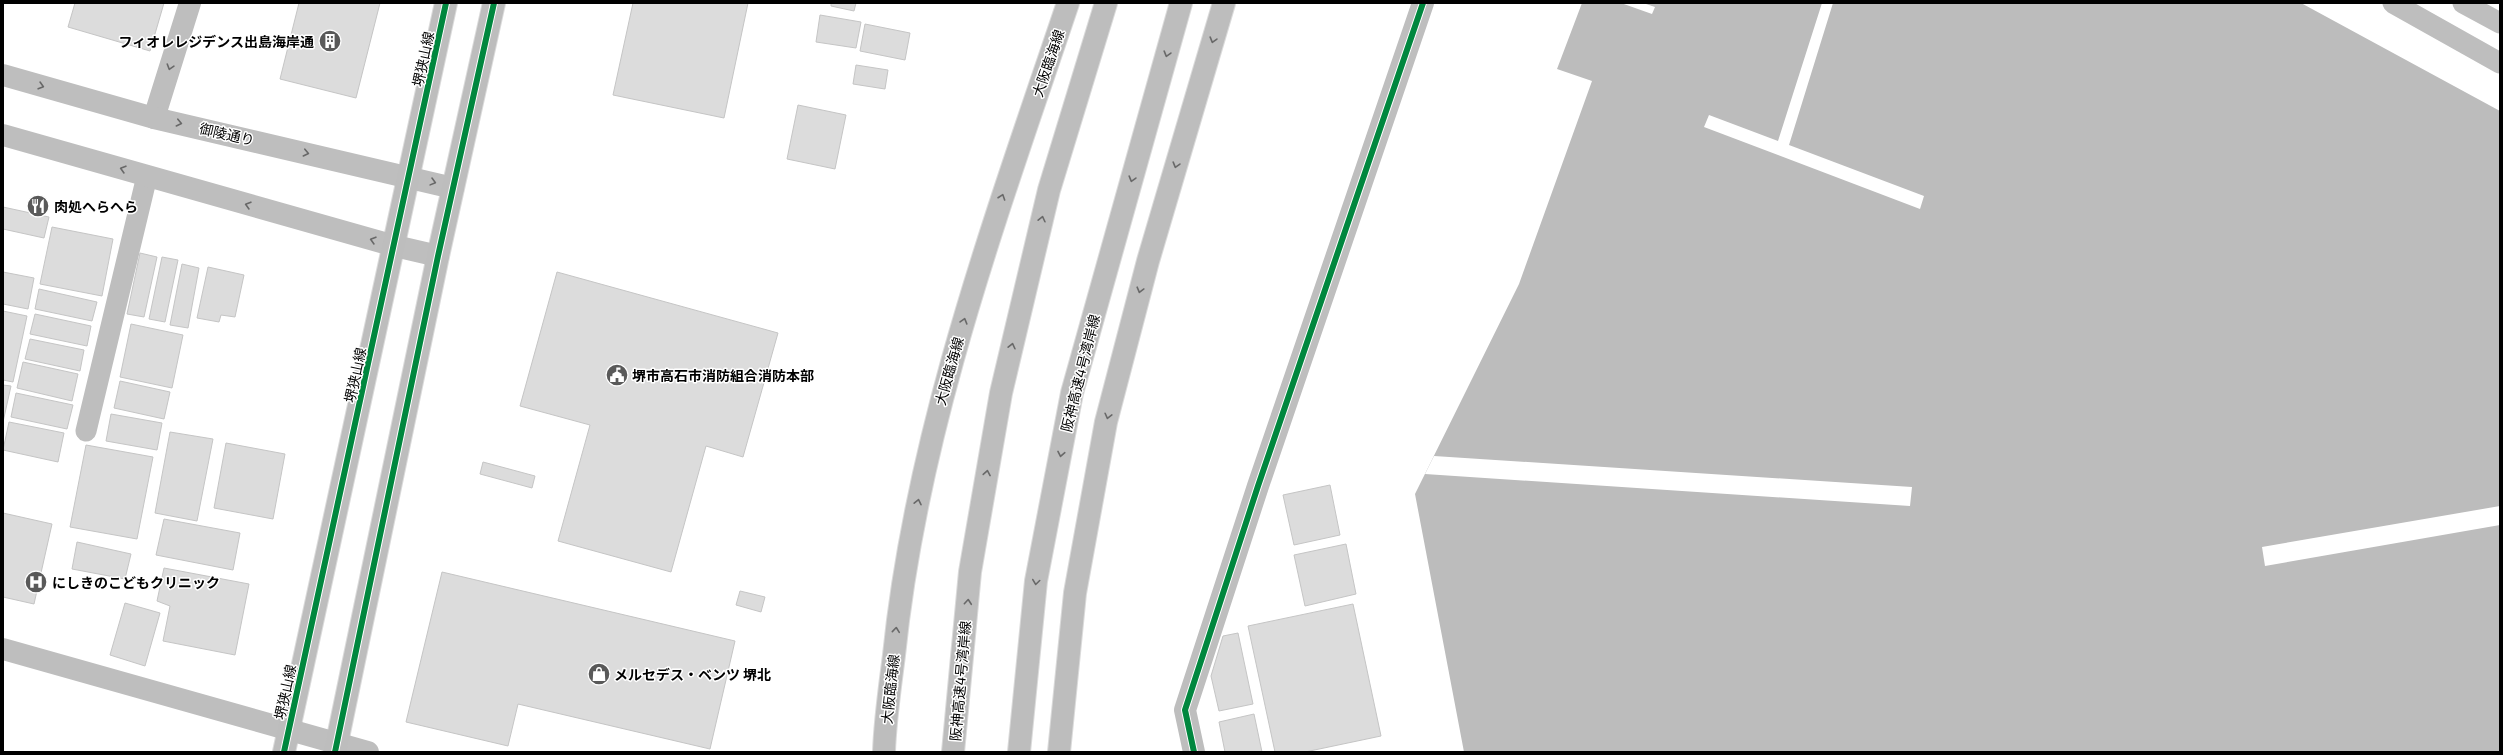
<svg xmlns="http://www.w3.org/2000/svg" width="2503" height="755" font-family="'Exo 2','Noto Sans JP',sans-serif">
	<style>
		.water { fill: #bcbcbc }
		.pier { fill: #fff }
		.building { fill: #dcdcdc; stroke: #c5c5c5 }
		.lines { fill: none; stroke-linecap: round; stroke-linejoin: round }
		.primary-casing { stroke: #dbdbdb; stroke-width: 24 }
		.motorway-casing { stroke: #dbdbdb; stroke-width: 24 }
		.service { stroke: #bebebe; stroke-width: 21 }
		.minor { stroke: #bebebe; stroke-width: 22 }
		.tertiary { stroke: #bebebe; stroke-width: 22 }
		.primary { stroke: #bdbdbd; stroke-width: 22 }
		.motorway { stroke: #bdbdbd; stroke-width: 22 }
		.cycleway-casing { stroke: #fff; stroke-width: 8 }
		.cycleway { stroke: #00873e; stroke-width: 6 }
		.oneway { stroke: #686868 }
		.labels { text-anchor: middle; dominant-baseline: central; stroke-width: 3; stroke-linejoin: round; paint-order: stroke }
		.poi-label { font-size: 14px; font-weight: bold; fill: #000; stroke: #fff; text-anchor: start }
		.street-label { font-size: 14px; fill: #000; stroke: #fff }
	</style>
	<rect width="100%" height="100%" fill="#fff"/>
	<!-- water -->
	<path class="water" d="M1582,3H2301L2500,111V752H1464L1415,494L1519,284L1592,81L1557,69Z"/>
	<!-- pier -->
	<path class="pier" d="M1621,3H1643L1655,7L1652,14Z
		M1822,3H1833L1789,145L1924,196L1920,209L1704,127L1709,115L1778,141Z
		M1434,456L1912,487L1910,506L1425,474Z
		M2500,506V525L2265,566L2262,547Z"/>
	<!-- building -->
	<path class="building" d="M75,3H164L150,51L68,27Z
		M299,3H380L356,98L280,79Z
		M633,3H748L724,118L613,95Z
		M831,3H856L854,11L831,6Z
		M820,15L861,22L856,48L816,42Z
		M865,24L910,33L905,60L860,51Z
		M856,65L888,70L885,89L853,84Z
		M798,105L846,115L835,169L787,159Z
		M3,207L49,217L44,238L3,229Z
		M52,227L113,239L102,296L40,284Z
		M140,253L157,257L144,317L127,314Z
		M162,257L178,260L165,322L149,319Z
		M182,264L199,268L188,328L170,325Z
		M208,267L244,275L235,317L221,315L219,322L197,318Z
		M3,272L34,278L28,309L3,304Z
		M557,272L778,333L743,457L706,446L671,572L558,541L590,425L520,406Z
		M39,289L97,302L92,321L35,309Z
		M3,311L27,316L13,382L3,380Z
		M35,314L91,326L87,346L30,334Z
		M131,324L183,335L172,388L120,377Z
		M30,339L84,350L80,371L25,359Z
		M23,362L78,374L72,401L17,388Z
		M120,381L170,392L164,419L114,408Z
		M3,385L11,386L3,422Z
		M16,393L73,405L67,429L11,417Z
		M111,414L162,423L157,450L106,441Z
		M9,422L64,433L58,462L3,450Z
		M170,432L213,439L197,521L155,513Z
		M226,443L285,454L273,519L214,508Z
		M86,445L153,457L137,539L70,527Z
		M483,462L535,476L532,488L480,474Z
		M1330,485L1340,535L1294,545L1283,495Z
		M3,513L52,524L34,604L3,597Z
		M164,519L240,533L233,570L156,555Z
		M77,542L131,554L125,579L72,569Z
		M1346,544L1356,594L1305,606L1294,555Z
		M164,568L249,584L235,655L163,641L170,606L157,601Z
		M442,572L735,641L710,749L518,704L508,746L406,722Z
		M740,591L765,597L761,612L736,605Z
		M125,603L160,613L145,666L110,655Z
		M1353,604L1381,736L1305,752H1275L1248,626Z
		M1238,633L1253,704L1219,711L1211,676L1223,636Z
		M1254,714L1262,752H1225L1219,722Z"/>
	<g class="lines">
		<!-- primary casing -->
		<g class="primary-casing">
			<path id="primary" d="M284,752L446,3
				M335,752L438,256L494,3
				M884,752C885,720 890,687 894,655C917,430 996,217 1068,3
				M1059,752L1075,593L1106,422L1148,261L1224,3"/>
		</g>
		<!-- motorway casing -->
		<g class="motorway-casing">
			<path id="motorway" d="M953,752L970,572L1001,393L1049,190L1106,3
				M1019,752L1036,581L1072,393L1181,3"/>
		</g>
		<!-- service -->
		<path class="service" d="M2393,3L2500,63
			M2463,3L2500,23
			M86,431L147,176"/>
		<!-- minor -->
		<path class="minor" d="M154,118L190,3
			M3,649L368,752
			M1194,752L1185,710L1258,486L1423,3"/>
		<!-- tertiary -->
		<path class="tertiary" d="M3,75L154,118L453,188
			M3,135L395,246L438,256"/>
		<!-- primary -->
		<use href="#primary" class="primary"/>
		<!-- motorway -->
		<use href="#motorway" class="motorway"/>
		<!-- cycleway casing -->
		<g class="cycleway-casing">
			<path id="cycleway" d="M284,752L446,3
				M335,752L438,256L494,3
				M1194,752L1185,710L1258,486L1423,3"/>
		</g>
		<!-- cycleway -->
		<use href="#cycleway" class="cycleway"/>
	</g>
	<!-- one-way arrows -->
	<defs><path id="oneway-chevron" d="M-2-3.5L2.5 0L-2 3.5" fill="none" stroke-width="1.6" stroke-linecap="round" stroke-linejoin="round"/></defs>
	<g class="oneway">
		<use href="#oneway-chevron" transform="translate(1213 40) rotate(106)"/>
		<use href="#oneway-chevron" transform="translate(1167 54) rotate(106)"/>
		<use href="#oneway-chevron" transform="translate(170 67) rotate(107)"/>
		<use href="#oneway-chevron" transform="translate(41 86) rotate(16)"/>
		<use href="#oneway-chevron" transform="translate(179 123) rotate(13)"/>
		<use href="#oneway-chevron" transform="translate(306 153) rotate(13)"/>
		<use href="#oneway-chevron" transform="translate(1176 165) rotate(106)"/>
		<use href="#oneway-chevron" transform="translate(123 169) rotate(-164)"/>
		<use href="#oneway-chevron" transform="translate(1132 179) rotate(106)"/>
		<use href="#oneway-chevron" transform="translate(433 182) rotate(15)"/>
		<use href="#oneway-chevron" transform="translate(1002 197) rotate(-71)"/>
		<use href="#oneway-chevron" transform="translate(248 205) rotate(-164)"/>
		<use href="#oneway-chevron" transform="translate(1042 219) rotate(-77)"/>
		<use href="#oneway-chevron" transform="translate(373 240) rotate(-164)"/>
		<use href="#oneway-chevron" transform="translate(1140 290) rotate(105)"/>
		<use href="#oneway-chevron" transform="translate(964 321) rotate(-74)"/>
		<use href="#oneway-chevron" transform="translate(1012 346) rotate(-77)"/>
		<use href="#oneway-chevron" transform="translate(1108 416) rotate(104)"/>
		<use href="#oneway-chevron" transform="translate(1061 454) rotate(101)"/>
		<use href="#oneway-chevron" transform="translate(987 473) rotate(-80)"/>
		<use href="#oneway-chevron" transform="translate(918 502) rotate(-78)"/>
		<use href="#oneway-chevron" transform="translate(1036 582) rotate(98)"/>
		<use href="#oneway-chevron" transform="translate(968 602) rotate(-85)"/>
		<use href="#oneway-chevron" transform="translate(896 630) rotate(-84)"/>
	</g>
	<!-- icons -->
	<defs>
		<g id="building-disc" transform="scale(1.15)"><circle r="9.5" fill="#595959" stroke="#fff"/><path d="M-4-6H4V6H1V3H-1V6H-4ZM-2.5-4.3h1.7v1.8h-1.7ZM.8-4.3h1.7v1.8H.8ZM-2.5-1h1.7V.8h-1.7ZM.8-1h1.7V.8H.8Z" fill="#fff"/></g>
		<g id="restaurant-disc" transform="scale(1.15)"><circle r="9.5" fill="#595959" stroke="#fff"/><path d="M-5-6h1v4h1v-4h1v4h1v-4h1v5L-1.5 .5V6h-2V.5L-5-1ZM5-6V6H3V1.5H1.5Q1.5-4 5-6Z" fill="#fff"/></g>
		<g id="civic-disc" transform="scale(1.15)"><circle r="9.5" fill="#595959" stroke="#fff"/><path d="M-.6-6.5H3V-4.5H.6V-3L4-1V1h2V6H-6V1h2V-1L-.6-3ZM-1.2 2.5V6h2.4V2.5Z" fill="#fff"/></g>
		<g id="hospital-disc" transform="scale(1.15)"><circle r="9.5" fill="#595959" stroke="#fff"/><path d="M-5-5h3v3.5h4V-5h3V5h-3V1.5h-4V5h-3Z" fill="#fff"/></g>
		<g id="shop-disc" transform="scale(1.15)"><circle r="9.5" fill="#595959" stroke="#fff"/><path d="M-5-2.5h2.3a2.7 3.5 0 0 1 5.4 0H5L5.5 6h-11ZM-1.5-2.5h3a1.5 2.3 0 0 0-3 0Z" fill="#fff"/></g>
	</defs>
	<g fill-rule="evenodd">
		<use href="#building-disc" x="330" y="41"/>
		<use href="#restaurant-disc" x="38" y="206"/>
		<use href="#civic-disc" x="617" y="375"/>
		<use href="#hospital-disc" x="36" y="582"/>
		<use href="#shop-disc" x="599" y="674"/>
	</g>
	<g class="labels">
		<!-- poi labels -->
		<g class="poi-label">
			<text x="314" y="41" text-anchor="end">フィオレレジデンス出島海岸通</text>
			<text x="54" y="206">肉処へらへら</text>
			<text x="632" y="375">堺市高石市消防組合消防本部</text>
			<text x="52" y="582">にしきのこどもクリニック</text>
			<text x="614" y="674">メルセデス・ベンツ 堺北</text>
		</g>
		<!-- street labels -->
		<g class="street-label">
			<text transform="translate(423 59) rotate(-78)">堺狭山線</text>
			<text transform="translate(1048 63) rotate(-71)">大阪臨海線</text>
			<text transform="translate(227 134) rotate(13)">御陵通り</text>
			<text transform="translate(949 371) rotate(-74)">大阪臨海線</text>
			<text transform="translate(1080 373) rotate(-76)">阪神高速4号湾岸線</text>
			<text transform="translate(355 375) rotate(-78)">堺狭山線</text>
			<text transform="translate(960 681) rotate(-85)">阪神高速4号湾岸線</text>
			<text transform="translate(890 689) rotate(-84)">大阪臨海線</text>
			<text transform="translate(285 692) rotate(-78)">堺狭山線</text>
		</g>
	</g>
	<!-- border -->
	<rect width="2503" height="755" fill="none" stroke="#000000" stroke-width="8"/>
</svg>
